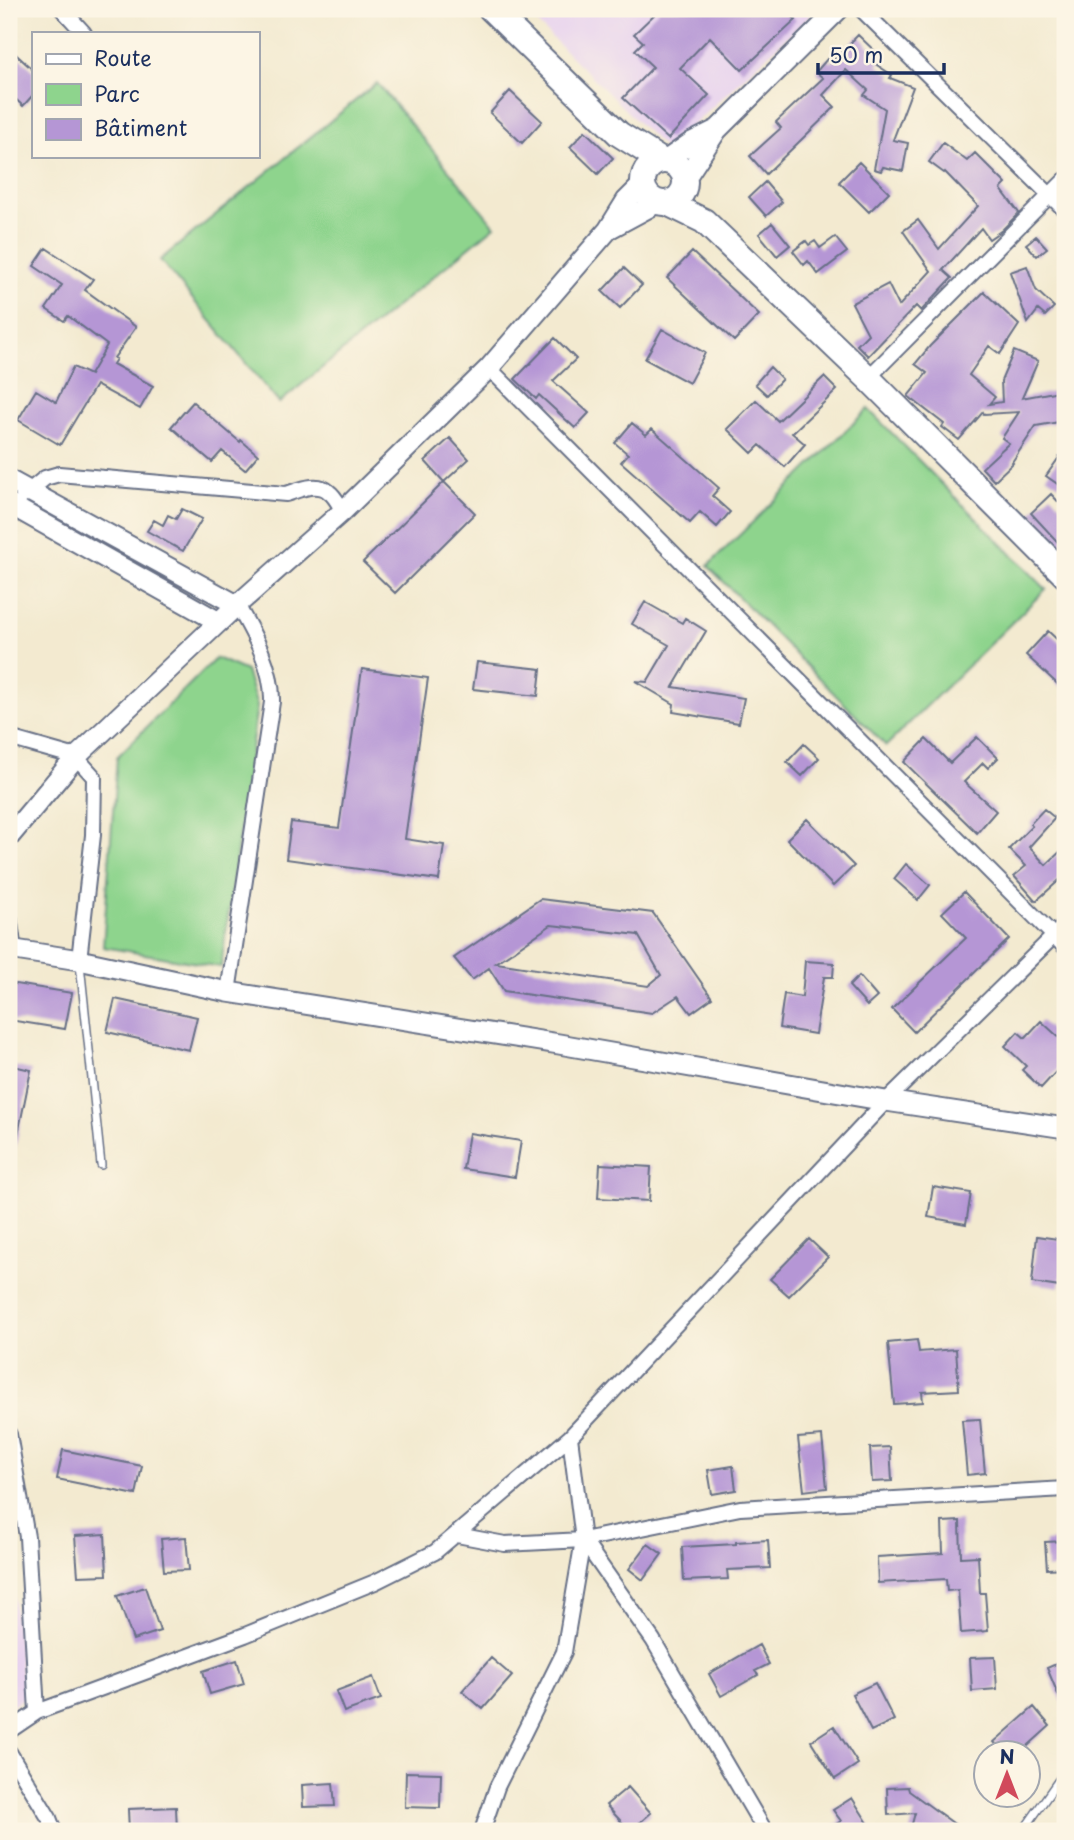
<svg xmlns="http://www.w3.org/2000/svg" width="1074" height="1840" font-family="'Playpen Sans',sans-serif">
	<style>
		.built { fill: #e7d2ef }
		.green { fill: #8ed48d; stroke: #548276; stroke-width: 2 }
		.building { fill: #b596d5; fill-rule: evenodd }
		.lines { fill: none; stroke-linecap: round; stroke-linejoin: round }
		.lane-casing { stroke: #677086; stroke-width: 10 }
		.street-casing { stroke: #677086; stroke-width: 18 }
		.secondary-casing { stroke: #677086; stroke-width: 23 }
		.highway-casing { stroke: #677086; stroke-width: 28 }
		.lane { stroke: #fff; stroke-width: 7 }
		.street { stroke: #fff; stroke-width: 14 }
		.secondary { stroke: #fff; stroke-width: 19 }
		.highway { stroke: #fff; stroke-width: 24 }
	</style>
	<rect width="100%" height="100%" fill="#fcf5e5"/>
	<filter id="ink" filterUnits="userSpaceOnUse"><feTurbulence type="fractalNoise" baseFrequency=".0143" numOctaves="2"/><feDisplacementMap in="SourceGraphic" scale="14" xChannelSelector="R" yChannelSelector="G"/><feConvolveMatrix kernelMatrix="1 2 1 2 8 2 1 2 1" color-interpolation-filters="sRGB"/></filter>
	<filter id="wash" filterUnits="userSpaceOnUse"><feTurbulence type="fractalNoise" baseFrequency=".00686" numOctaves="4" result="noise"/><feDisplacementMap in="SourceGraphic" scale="28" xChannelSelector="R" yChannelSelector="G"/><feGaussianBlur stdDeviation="1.57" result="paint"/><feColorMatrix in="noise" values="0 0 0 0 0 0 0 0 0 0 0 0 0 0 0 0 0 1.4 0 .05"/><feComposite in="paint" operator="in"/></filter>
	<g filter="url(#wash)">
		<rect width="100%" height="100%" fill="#f3ead0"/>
		<!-- built -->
		<path class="built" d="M523,9H817L666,150Z
			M9,1575L12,1578L24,1698L9,1708Z"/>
		<!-- green -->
		<path class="green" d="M377,83L495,226L279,403L160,260Z
			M868,409L1046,589L886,746L708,566Z
			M216,658L246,671L257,706L221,967L103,947L117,757Z"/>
		<g id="blocks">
			<!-- building -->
			<path class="building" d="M660,9H785L796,20L742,70L710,37L680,68L709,95L668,139L623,98L653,67L635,50L643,42L634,34Z
				M858,35L883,59L877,65L892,75L890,78L913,87L893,140L908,143L903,171L883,167L881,171L874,169L885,109L864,95L868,90L846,70L823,95L835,107L766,174L750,156L781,128L776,122L823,78L816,72L827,59L831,63Z
				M9,48L33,70V95L23,106L9,93Z
				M510,91L542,121L522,143L490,113Z
				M585,131L613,158L598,174L570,147Z
				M943,143L967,161L975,153L1006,184L1001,189L1019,213L1002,230L989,239L981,228L943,270L952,278L921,311L916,306L868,356L857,345L868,334L852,303L888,284L899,306L931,271L903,231L918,220L939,249L978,206L945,172L944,173L929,162Z
				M859,162L889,192L869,212L839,182Z
				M765,182L782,202L766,216L749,197Z
				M772,223L790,245L777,256L759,234Z
				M1036,236L1047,248L1037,256L1026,244Z
				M835,237L847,252L818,274L808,261L804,265L793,251L806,241L809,245L815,241L820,248Z
				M46,248L93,279L85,290L136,327L114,358L116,359L113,364L153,386L140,409L96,385L60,445L18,420L36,390L56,402L73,367L90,375L107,345L68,316L64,321L46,309L62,285L34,266Z
				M692,252L759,315L734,341L667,278Z
				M1027,266L1036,290L1054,307L1045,316L1038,310L1028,323L1010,272Z
				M624,268L642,285L620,308L602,291Z
				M984,292L1019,325L1000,354L989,346L969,375L995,397L989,404L1002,402L1001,381L1014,351L1038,361L1022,398L1059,391L1065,421L1036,426L1012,462L1013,463L994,481L982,468L1009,443L1002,438L1019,412L984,414L983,412L959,440L942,427L944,424L908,396L927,373L915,364L930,346Z
				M662,329L705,353L689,383L645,359Z
				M555,338L576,359L553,381L589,413L575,428L539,395L536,399L515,379Z
				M770,367L782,379L767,395L755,384Z
				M824,377L837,390L792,433L805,444L785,467L760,445L752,453L727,429L756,400L778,421Z
				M193,402L240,442L241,440L258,455L245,470L222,451L212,462L171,427Z
				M632,423L646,435L652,429L719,488L712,496L730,512L717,527L700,512L690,523L621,462L628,454L615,443Z
				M450,438L469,459L444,482L425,461Z
				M1065,449V476L1059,485L1046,476Z
				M444,482L475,513L395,593L363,562Z
				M1051,494L1065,509V550L1031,513Z
				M182,509L202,519L183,551L147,531L154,520L163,525L168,515L176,519Z
				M645,602L682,623L685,618L706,631L673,687L744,698L739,723L673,712L674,704L635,681L647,682L669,645L632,624Z
				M1048,631L1065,647V691L1026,655Z
				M477,662L541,669L538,696L473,689Z
				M362,669L428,678L405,839L444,845L439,880L286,859L291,822L339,828Z
				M977,737L998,758L988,768L983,763L964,782L996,811L977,833L904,762L926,739L950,763Z
				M804,744L819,758L802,776L787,762Z
				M1044,809L1055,818L1029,847L1046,865L1065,847V875L1036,901L1014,876L1026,866L1009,849L1032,826L1030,824Z
				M807,819L854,866L833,886L787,839Z
				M906,864L930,885L918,900L894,879Z
				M964,892L1009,939L914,1032L892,1009L966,938L942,913Z
				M540,899L653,913L712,998L691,1013L678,996L652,1013L504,991L489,968L472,980L454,958ZM551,925L638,935L661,975L648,986L496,963Z
				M805,961L834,963L833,977H824L815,1034L779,1028L784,994L802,997Z
				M859,976L877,997L867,1006L849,986Z
				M9,983L72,993L65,1029L9,1020Z
				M115,999L197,1017L189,1050L107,1032Z
				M1041,1021L1065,1043V1062L1041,1088L1022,1070L1026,1066L1005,1046L1018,1032L1025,1038Z
				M9,1065L31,1070L15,1149L9,1148Z
				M469,1133L521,1141L515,1177L463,1169Z
				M600,1164L651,1167L649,1201L598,1198Z
				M933,1187L971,1193L966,1224L928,1217Z
				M1037,1236L1065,1240V1268H1062L1060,1287L1032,1283Z
				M809,1239L828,1257L789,1296L770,1279Z
				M917,1340L919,1352L956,1349L959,1390L922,1392L923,1402L894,1404L888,1343Z
				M980,1419L985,1473L967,1475L962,1420Z
				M822,1436L827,1488L804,1491L798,1438Z
				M890,1447L892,1481L872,1482L870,1448Z
				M63,1450L142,1466L136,1495L57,1479Z
				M733,1466L736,1490L712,1494L708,1470Z
				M960,1521L961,1557L978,1556L980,1593H985L988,1631L961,1633L958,1590L947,1591L946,1579L878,1583L877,1557L943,1553L942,1522Z
				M105,1534L107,1575L78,1576L75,1536Z
				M186,1537L189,1570L164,1571L161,1539Z
				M768,1540L770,1568L727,1570L728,1579L684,1581L682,1547L736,1544V1542Z
				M1065,1541V1568L1047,1569L1045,1542Z
				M648,1544L662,1554L643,1580L629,1569Z
				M145,1587L160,1631L133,1640L117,1596Z
				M759,1645L769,1664L755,1671L758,1675L721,1696L709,1674Z
				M995,1657L997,1689L972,1691L970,1658Z
				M491,1658L512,1676L483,1709L462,1691Z
				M237,1660L244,1684L210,1694L203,1671Z
				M1065,1660V1711L1047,1668Z
				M373,1677L381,1699L344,1712L336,1691Z
				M875,1683L894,1720L871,1731L852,1694Z
				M1034,1707L1050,1726L1020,1753H1004L994,1742Z
				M834,1726L858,1764L835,1779L811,1741Z
				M406,1772L441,1773L440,1808L405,1807Z
				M333,1783L335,1806L303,1807L302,1785Z
				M628,1787L651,1813L630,1831L606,1805Z
				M908,1787L909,1791L964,1831H910L915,1813L888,1815L887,1788Z
				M852,1798L873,1831H825L841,1821L833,1810Z
				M176,1807L177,1831H129L128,1809Z"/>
		</g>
	</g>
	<g filter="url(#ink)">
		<use href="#blocks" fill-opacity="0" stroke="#677086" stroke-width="2"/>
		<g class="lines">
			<!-- lane casing -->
			<g class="lane-casing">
				<path id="lane" d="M80,964L101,1165
					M1023,1831L1065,1771"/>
			</g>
			<!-- street casing -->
			<g class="street-casing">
				<path id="street" d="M62,9L84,33
					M861,9L1065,210
					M489,368L1065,947
					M868,378L1065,180
					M23,496L45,478L59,474L286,494C299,490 318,481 329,492C335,496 339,505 343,511
					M9,738L76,757L94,777L93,835L79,960
					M9,916L14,950
					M228,992L272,702C273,668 254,634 237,605
					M9,1434L27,1537L37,1712
					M457,1535L505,1544L583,1540L740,1508L1065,1489
					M583,1540L653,1640L765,1831
					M9,1731L37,1712L245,1635L375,1582L435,1552L570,1437L886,1101L1065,925
					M9,1752L49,1818L54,1831
					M482,1831L497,1787L564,1652L583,1540L570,1437"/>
			</g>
			<!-- secondary casing -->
			<g class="secondary-casing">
				<path id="secondary" d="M665,161L692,142L716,130
					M685,179L717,130L839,9
					M609,229L659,202
					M9,480L237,605
					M9,504L219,622
					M9,837L76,757L237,605L343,511L489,368L608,230L626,201L643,184
					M9,949L79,960L228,992L559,1044L886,1101L1065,1128"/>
			</g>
			<!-- highway casing -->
			<g class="highway-casing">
				<path id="highway" d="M491,9L619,134L662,161
					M643 182a21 21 0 1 1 42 0a21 21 0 1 1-42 0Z
					M667,203L704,221L868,378L1065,575"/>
			</g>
			<!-- lane -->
			<use href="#lane" class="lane"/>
			<!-- street -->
			<use href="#street" class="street"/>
			<!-- secondary -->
			<use href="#secondary" class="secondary"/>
			<!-- highway -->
			<use href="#highway" class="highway"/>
		</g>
	</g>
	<!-- margin -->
	<rect width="1074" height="1840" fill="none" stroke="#fcf5e5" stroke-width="35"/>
	<!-- legend -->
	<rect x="32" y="32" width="228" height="126" fill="#fcf5e5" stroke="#a2a6af" stroke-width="2"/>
	<rect x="46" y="54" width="35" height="10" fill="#ffffff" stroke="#a2a6af" stroke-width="2"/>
	<text x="94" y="66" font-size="21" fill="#1b2f5e">Route</text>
	<rect x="46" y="84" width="35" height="21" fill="#8ed48d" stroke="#a2a6af" stroke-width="2"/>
	<text x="94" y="102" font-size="21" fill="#1b2f5e">Parc</text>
	<rect x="46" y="119" width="35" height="21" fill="#b596d5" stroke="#a2a6af" stroke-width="2"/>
	<text x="94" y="136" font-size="21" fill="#1b2f5e">Bâtiment</text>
	<!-- north arrow -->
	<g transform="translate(1007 1774)"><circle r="33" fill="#fcf5e5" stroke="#a2a6af" stroke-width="2"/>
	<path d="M0-5L12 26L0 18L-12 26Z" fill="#d1495b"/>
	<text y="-10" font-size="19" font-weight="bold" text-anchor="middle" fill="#1b2f5e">N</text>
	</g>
	<!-- scale -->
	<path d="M818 63v10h126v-10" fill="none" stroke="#1b2f5e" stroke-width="3.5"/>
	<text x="829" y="63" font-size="21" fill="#1b2f5e" stroke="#fcf5e5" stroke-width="5" paint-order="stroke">50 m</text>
</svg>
